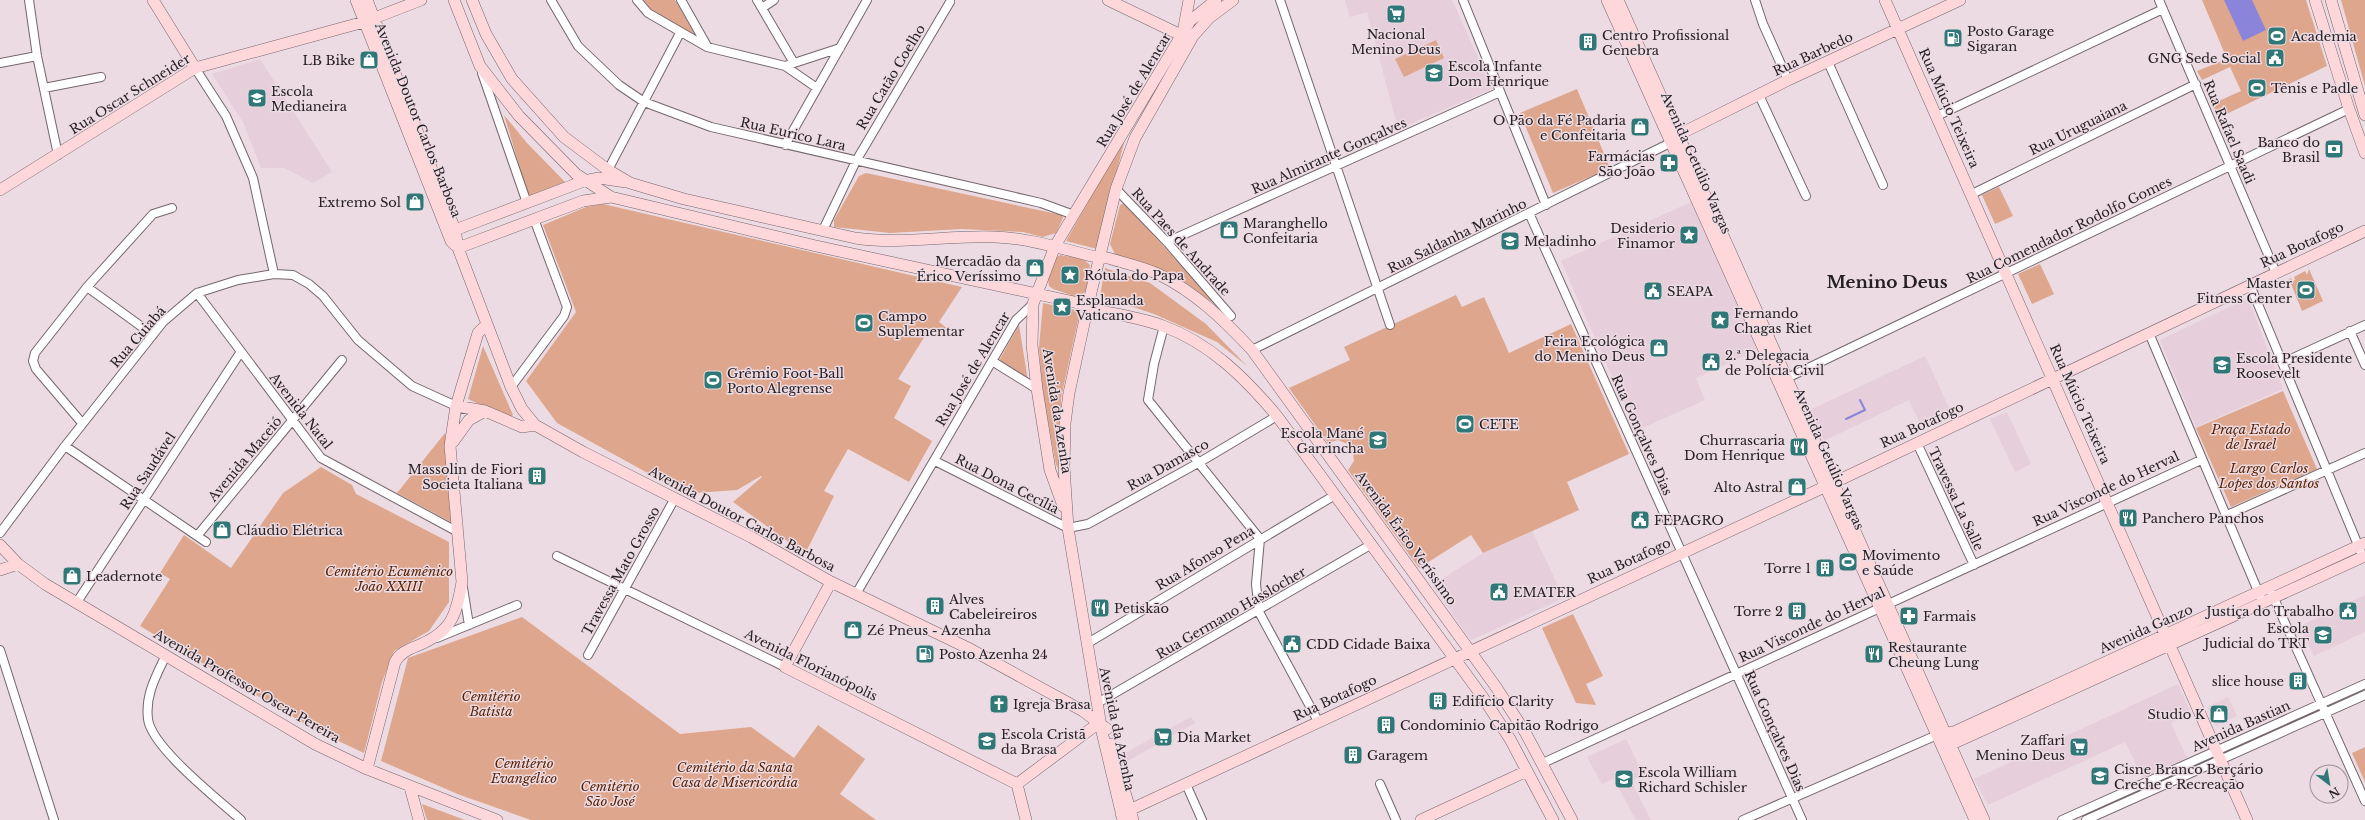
<svg xmlns="http://www.w3.org/2000/svg" width="2365" height="820" font-family="'Libre Baskerville',serif">
	<style>
		.built { fill: #e6ceda }
		.green { fill: #dea78d }
		.water { fill: #8a85da }
		.lines { fill: none; stroke-linecap: round; stroke-linejoin: round }
		.stream { stroke: #8a85da; stroke-width: 2 }
		.street-casing { stroke: #74666d; stroke-width: 10 }
		.secondary-casing { stroke: #74666d; stroke-width: 12 }
		.street { stroke: #fff; stroke-width: 8 }
		.secondary { stroke: #fed7da; stroke-width: 11 }
		.labels { text-anchor: middle; dominant-baseline: central; stroke-width: 3; stroke-linejoin: round; paint-order: stroke }
		.poi-label { font-size: 13px; fill: #262023; stroke: #ecdbe3; text-anchor: start }
		.street-label { font-size: 13px; fill: #262023; stroke: #ecdbe3 }
		.park-label { font-size: 13px; font-style: italic; fill: #592100; stroke: #ecdbe3 }
		.district-label { font-size: 17px; font-weight: bold; fill: #262023; stroke: #ecdbe3 }
	</style>
	<rect width="100%" height="100%" fill="#ecdbe3"/>
	<!-- built -->
	<path class="built" d="M1345,0H1452L1492,89L1398,129L1367,12L1350,17Z
		M260,59L332,172L313,183L284,168H261L243,122L212,74Z
		M1691,202L1757,350L1696,378L1705,400L1636,431L1561,261Z
		M2248,298L2283,389L2196,427L2160,340Z
		M1925,356L1952,414L1922,428L1909,400L1824,441L1810,410Z
		M2183,399L2230,509L2226,511L2181,401Z
		M2007,412L2031,464L2015,472L1990,419Z
		M1532,531L1564,598L1471,640L1432,585L1483,553Z
		M2365,595V632L2314,656L2300,626Z
		M2178,684L2191,713L2171,723L2187,758L2143,778L2125,742L1988,805L1974,779Z
		M2228,697L2237,716L2216,726L2207,707Z
		M1191,717L1195,723L1126,762L1123,754Z
		M1626,739L1643,774L1631,781L1651,820H1636L1614,779L1602,784L1587,757Z
		M2102,766L2109,781L2099,786L2091,771Z"/>
	<!-- green -->
	<path class="green" d="M644,0H675L696,36L651,9Z
		M2202,0H2306L2327,66L2218,118L2212,104L2241,91L2230,67L2202,80L2197,71L2227,59Z
		M2341,0H2365V86Z
		M1436,40L1444,58L1404,77L1395,59Z
		M1577,89L1610,168L1553,193L1520,113Z
		M504,115L527,143L567,184L529,198Z
		M1124,143L1097,249L1066,241L1121,144Z
		M866,173L1062,215L1063,218L1056,233L1043,237L1023,232L962,229L890,233L834,227V220L859,176Z
		M1999,187L2013,216L1995,224L1982,195Z
		M1124,203L1217,305L1156,268L1115,254L1110,244L1120,205Z
		M603,204L962,287L939,322L948,329L943,336L930,328L898,379L911,386L894,418L932,441L909,482L848,449L824,491L834,496L804,556L793,551L790,543L733,502L762,477L761,476L737,490L695,493L673,487L557,423L526,381L576,312L543,225L586,207Z
		M1060,255L1083,259L1090,265L1086,290L1082,295L1077,297L1053,289L1049,286L1048,280L1055,258Z
		M2040,264L2054,294L2032,304L2018,274Z
		M1105,268L1150,283L1206,324L1247,366L1217,342L1154,314L1100,296Z
		M2309,269L2323,301L2302,311L2289,279L2291,278L2293,281L2295,280L2294,277L2305,271L2307,275Z
		M1456,295L1462,307L1484,297L1509,353L1571,324L1629,454L1567,482L1579,510L1483,553L1471,535L1419,568L1348,470L1354,461L1352,446L1338,440L1328,443L1289,388L1350,360L1344,347Z
		M1043,303L1080,311L1061,398L1059,470L1056,465L1042,388L1039,347Z
		M1019,325L1028,381L1024,385L995,368Z
		M483,346L513,415L509,418L468,399Z
		M2283,391L2317,469L2231,507L2196,428Z
		M445,433L451,522L397,493Z
		M321,467L352,485L356,494L449,542V602L429,631L394,651L382,682L364,753L315,730L140,626L170,579L160,573L184,535L231,568L283,493Z
		M1573,614L1603,676L1586,684L1596,705L1576,703L1542,628Z
		M522,617L680,734L751,727L794,758L818,725L865,759L840,794L876,820H531L460,795L381,761L408,658Z
		M2365,747V782L2352,753Z
		M422,804L465,820H427Z"/>
	<!-- water -->
	<path class="water" d="M2224,0H2252L2266,30L2243,41Z"/>
	<g class="lines">
		<!-- stream -->
		<path class="stream" d="M1846,419L1865,410L1860,400"/>
		<!-- street casing -->
		<g class="street-casing">
			<path id="street" d="M29,0L37,56L58,155
				M551,0L578,46L619,85L644,102L711,127L1041,203L1074,215
				M637,0L648,13L707,47L785,66L840,48
				M681,0L707,46
				M757,0L794,63
				M1280,0L1390,325
				M1463,0L1546,205
				M1755,0L1763,24L1788,80
				M2159,0L2276,273
				M762,8L774,0
				M1828,62L1883,185
				M0,63L37,56
				M785,66L817,88
				M195,68L226,116L253,178L274,274
				M482,73L527,203
				M44,88L101,77
				M1759,95L1806,196
				M1937,116L2163,9
				M785,145L867,0
				M608,170L680,33
				M1116,189L1167,242L1231,316
				M1972,194L2196,84
				M1529,213L1802,820
				M823,230L856,161L950,2
				M1167,242L1500,92
				M2250,285L2363,557
				M87,287L153,335
				M197,293L321,458L458,532
				M1164,326L1154,364L1148,400L1260,539L1256,584L1259,612L1318,721
				M2350,331L2365,365
				M2149,333L2263,603
				M1252,350L1672,142
				M992,361L1037,389
				M2282,363L2365,325
				M1783,380L2349,109
				M511,387L564,316L567,307L534,219
				M82,423L36,369L33,361L35,353L87,287L153,214L172,208
				M1917,443L1974,565
				M65,446L206,542
				M935,461L1068,528L1088,524L1200,462L1277,416
				M2225,516L2365,453
				M0,533L65,446L163,322L197,293L238,280L274,274L293,275L309,284L323,296L358,340L412,386L456,406
				M197,536L342,360
				M557,556L785,667
				M463,588L469,625
				M856,594L1016,320L1033,304
				M2272,594L2365,801
				M77,602L240,353
				M437,638L517,605
				M1088,643L1335,495
				M0,650L54,820
				M166,655C156,676 145,695 148,719C151,747 219,800 241,820
				M588,655L675,498
				M1101,701L1372,544
				M1543,763L2201,460
				M1186,784L1202,820
				M1380,784L1396,820
				M1743,820L1937,735
				M2062,820L2365,684
				M2086,820L2365,695"/>
		</g>
		<!-- secondary casing -->
		<g class="secondary-casing">
			<path id="secondary" d="M153,0L195,68
				M356,0L451,241L455,245
				M367,0L455,230L458,248L511,387L522,409L535,425L583,452L751,537L831,582L970,649L1083,711L1107,729
				M454,0L480,66L519,116L576,174L611,197L816,246L1088,305L1097,310C1119,315 1142,318 1163,326C1210,343 1245,378 1277,416L1482,696L1510,739L1553,820
				M472,0L486,34L512,79L564,137L608,170L630,183L684,199L855,238C902,245 948,235 995,237C1031,238 1065,250 1100,258H1108C1124,263 1143,267 1158,274C1195,292 1224,320 1252,350L1496,687L1525,732L1572,820
				M1108,0L1183,36
				M1607,0L1975,820
				M1618,0L1984,820
				M1885,0L2247,820
				M2315,0L2349,109L2365,153
				M2331,0L2365,115
				M1184,27L1189,0
				M1674,137L1788,80L1960,0
				M0,190L195,68L364,22L421,0
				M455,230L584,181L599,178L626,182
				M458,248L583,201L611,197
				M456,406L485,411L522,427L535,425
				M453,442L469,420L485,411
				M1063,506L1050,470L1037,389L1032,345L1033,304L1055,246L1190,21L1216,0
				M0,545L18,564L45,584L315,744L367,769L497,820
				M0,570L18,564
				M831,582L785,667L1017,784
				M1939,735L1954,732L2365,543
				M1111,744L1133,820
				M1943,748L2365,556
				M367,769L395,662C400,653 407,650 417,646C451,632 456,617 462,582L450,446L456,406L478,333L487,324
				M1017,784L1100,722
				M1017,784L1026,820
				M410,787L419,820
				M1121,814L1833,483L2365,231
				M1123,820L1102,732L1068,528L1064,467L1065,423L1069,393L1088,305L1116,189L1135,138L1193,36L1209,18L1233,0
				M1421,820L1527,771"/>
		</g>
		<!-- street -->
		<use href="#street" class="street"/>
		<!-- secondary -->
		<use href="#secondary" class="secondary"/>
	</g>
	<!-- icons -->
	<defs>
		<g id="supermarket-square" transform="scale(1)"><rect x="-9" y="-9" width="18" height="18" rx="4" fill="#2f7877" stroke="#ecdbe3"/><path d="M-6-5.5h2.5l.6 2H6L4.5 2H-2.5L-4.4-4H-6ZM-1.5 3.2a1.3 1.3 0 1 0 .1 0ZM3 3.2a1.3 1.3 0 1 0 .1 0Z" fill="#fff"/></g>
		<g id="stadium-square" transform="scale(1)"><rect x="-9" y="-9" width="18" height="18" rx="4" fill="#2f7877" stroke="#ecdbe3"/><path d="M0-5a6.5 5 0 1 0 0 10a6.5 5 0 1 0 0-10ZM-3.5-1.8h7v3.6h-7Z" fill="#fff"/></g>
		<g id="fuel-square" transform="scale(1)"><rect x="-9" y="-9" width="18" height="18" rx="4" fill="#2f7877" stroke="#ecdbe3"/><path d="M-5.5-6h7V0h2V4h1.3V-2.5L3-4.5l.8-.8L6-3V5H2.5V1h-1V6h-7ZM-4.2-4.7v3.2H.2V-4.7Z" fill="#fff"/></g>
		<g id="building-square" transform="scale(1)"><rect x="-9" y="-9" width="18" height="18" rx="4" fill="#2f7877" stroke="#ecdbe3"/><path d="M-4-6H4V6H1V3H-1V6H-4ZM-2.5-4.3h1.7v1.8h-1.7ZM.8-4.3h1.7v1.8H.8ZM-2.5-1h1.7V.8h-1.7ZM.8-1h1.7V.8H.8Z" fill="#fff"/></g>
		<g id="civic-square" transform="scale(1)"><rect x="-9" y="-9" width="18" height="18" rx="4" fill="#2f7877" stroke="#ecdbe3"/><path d="M-.6-6.5H3V-4.5H.6V-3L4-1V1h2V6H-6V1h2V-1L-.6-3ZM-1.2 2.5V6h2.4V2.5Z" fill="#fff"/></g>
		<g id="shop-square" transform="scale(1)"><rect x="-9" y="-9" width="18" height="18" rx="4" fill="#2f7877" stroke="#ecdbe3"/><path d="M-5-2.5h2.3a2.7 3.5 0 0 1 5.4 0H5L5.5 6h-11ZM-1.5-2.5h3a1.5 2.3 0 0 0-3 0Z" fill="#fff"/></g>
		<g id="school-square" transform="scale(1)"><rect x="-9" y="-9" width="18" height="18" rx="4" fill="#2f7877" stroke="#ecdbe3"/><path d="M0-5L7-2L0 1L-7-2ZM-4 1L0 2.5L4 1V4Q0 6-4 4Z" fill="#fff"/></g>
		<g id="bank-square" transform="scale(1)"><rect x="-9" y="-9" width="18" height="18" rx="4" fill="#2f7877" stroke="#ecdbe3"/><path d="M-6-4H6V4H-6ZM0-2.3a2.3 2.3 0 1 0 0 4.6a2.3 2.3 0 1 0 0-4.6Z" fill="#fff"/></g>
		<g id="pharmacy-square" transform="scale(1)"><rect x="-9" y="-9" width="18" height="18" rx="4" fill="#2f7877" stroke="#ecdbe3"/><path d="M-2-6h4v4h4v4h-4v4h-4v-4h-4v-4h4Z" fill="#fff"/></g>
		<g id="sight-square" transform="scale(1)"><rect x="-9" y="-9" width="18" height="18" rx="4" fill="#2f7877" stroke="#ecdbe3"/><path d="M0-6L1.8-2.2L6-1.7L2.9 1.2L3.7 5.4L0 3.3L-3.7 5.4L-2.9 1.2L-6-1.7L-1.8-2.2Z" fill="#fff"/></g>
		<g id="restaurant-square" transform="scale(1)"><rect x="-9" y="-9" width="18" height="18" rx="4" fill="#2f7877" stroke="#ecdbe3"/><path d="M-5-6h1v4h1v-4h1v4h1v-4h1v5L-1.5 .5V6h-2V.5L-5-1ZM5-6V6H3V1.5H1.5Q1.5-4 5-6Z" fill="#fff"/></g>
		<g id="university-square" transform="scale(1)"><rect x="-9" y="-9" width="18" height="18" rx="4" fill="#2f7877" stroke="#ecdbe3"/><path d="M0-5L7-2L0 1L-7-2ZM-4 1L0 2.5L4 1V4Q0 6-4 4Z" fill="#fff"/></g>
		<g id="church-square" transform="scale(1)"><rect x="-9" y="-9" width="18" height="18" rx="4" fill="#2f7877" stroke="#ecdbe3"/><path d="M-1.2-6h2.4v3.5h3.3v2.4h-3.3V6h-2.4V-.1h-3.3v-2.4h3.3Z" fill="#fff"/></g>
	</defs>
	<g fill-rule="evenodd">
		<use href="#supermarket-square" x="1396" y="14"/>
		<use href="#stadium-square" x="2277" y="36"/>
		<use href="#fuel-square" x="1953" y="38"/>
		<use href="#building-square" x="1588" y="42"/>
		<use href="#civic-square" x="2275" y="58"/>
		<use href="#shop-square" x="369" y="60"/>
		<use href="#school-square" x="1434" y="73"/>
		<use href="#stadium-square" x="2257" y="88"/>
		<use href="#school-square" x="257" y="98"/>
		<use href="#shop-square" x="1640" y="127"/>
		<use href="#bank-square" x="2334" y="149"/>
		<use href="#pharmacy-square" x="1669" y="163"/>
		<use href="#shop-square" x="415" y="202"/>
		<use href="#shop-square" x="1229" y="230"/>
		<use href="#sight-square" x="1689" y="235"/>
		<use href="#school-square" x="1510" y="241"/>
		<use href="#shop-square" x="1035" y="268"/>
		<use href="#sight-square" x="1070" y="275"/>
		<use href="#stadium-square" x="2306" y="290"/>
		<use href="#civic-square" x="1653" y="291"/>
		<use href="#sight-square" x="1062" y="307"/>
		<use href="#sight-square" x="1720" y="320"/>
		<use href="#stadium-square" x="864" y="323"/>
		<use href="#shop-square" x="1659" y="348"/>
		<use href="#civic-square" x="1711" y="362"/>
		<use href="#school-square" x="2222" y="365"/>
		<use href="#stadium-square" x="713" y="380"/>
		<use href="#stadium-square" x="1465" y="424"/>
		<use href="#school-square" x="1378" y="440"/>
		<use href="#restaurant-square" x="1799" y="447"/>
		<use href="#building-square" x="537" y="476"/>
		<use href="#shop-square" x="1797" y="487"/>
		<use href="#restaurant-square" x="2128" y="518"/>
		<use href="#civic-square" x="1640" y="520"/>
		<use href="#shop-square" x="222" y="530"/>
		<use href="#stadium-square" x="1848" y="562"/>
		<use href="#building-square" x="1825" y="568"/>
		<use href="#shop-square" x="72" y="576"/>
		<use href="#civic-square" x="1499" y="592"/>
		<use href="#building-square" x="935" y="606"/>
		<use href="#restaurant-square" x="1100" y="608"/>
		<use href="#building-square" x="1797" y="611"/>
		<use href="#civic-square" x="2348" y="611"/>
		<use href="#pharmacy-square" x="1909" y="616"/>
		<use href="#shop-square" x="853" y="630"/>
		<use href="#university-square" x="2323" y="635"/>
		<use href="#civic-square" x="1292" y="644"/>
		<use href="#fuel-square" x="925" y="654"/>
		<use href="#restaurant-square" x="1874" y="654"/>
		<use href="#building-square" x="2298" y="681"/>
		<use href="#building-square" x="1438" y="701"/>
		<use href="#church-square" x="999" y="704"/>
		<use href="#shop-square" x="2219" y="714"/>
		<use href="#building-square" x="1386" y="725"/>
		<use href="#supermarket-square" x="1163" y="737"/>
		<use href="#school-square" x="987" y="741"/>
		<use href="#supermarket-square" x="2079" y="747"/>
		<use href="#building-square" x="1353" y="755"/>
		<use href="#school-square" x="2100" y="776"/>
		<use href="#school-square" x="1624" y="779"/>
	</g>
	<g class="labels">
		<!-- poi labels -->
		<g class="poi-label">
			<text x="1967" y="31">Posto Garage<tspan x="1967" dy="15">Sigaran</tspan></text>
			<text x="1396" y="34" text-anchor="middle">Nacional<tspan x="1396" dy="15">Menino Deus</tspan></text>
			<text x="1602" y="35">Centro Profissional<tspan x="1602" dy="15">Genebra</tspan></text>
			<text x="2291" y="36">Academia</text>
			<text x="2261" y="58" text-anchor="end">GNG Sede Social</text>
			<text x="355" y="60" text-anchor="end">LB Bike</text>
			<text x="1448" y="66">Escola Infante<tspan x="1448" dy="15">Dom Henrique</tspan></text>
			<text x="2271" y="88">Tênis e Padle</text>
			<text x="271" y="91">Escola<tspan x="271" dy="15">Medianeira</tspan></text>
			<text x="1626" y="120" text-anchor="end">O Pão da Fé Padaria<tspan x="1626" dy="15">e Confeitaria</tspan></text>
			<text x="2320" y="142" text-anchor="end">Banco do<tspan x="2320" dy="15">Brasil</tspan></text>
			<text x="1655" y="156" text-anchor="end">Farmácias<tspan x="1655" dy="15">São João</tspan></text>
			<text x="401" y="202" text-anchor="end">Extremo Sol</text>
			<text x="1243" y="223">Maranghello<tspan x="1243" dy="15">Confeitaria</tspan></text>
			<text x="1675" y="228" text-anchor="end">Desiderio<tspan x="1675" dy="15">Finamor</tspan></text>
			<text x="1524" y="241">Meladinho</text>
			<text x="1021" y="261" text-anchor="end">Mercadão da<tspan x="1021" dy="15">Érico Veríssimo</tspan></text>
			<text x="1084" y="275">Rótula do Papa</text>
			<text x="2292" y="283" text-anchor="end">Master<tspan x="2292" dy="15">Fitness Center</tspan></text>
			<text x="1667" y="291">SEAPA</text>
			<text x="1076" y="300">Esplanada<tspan x="1076" dy="15">Vaticano</tspan></text>
			<text x="1734" y="313">Fernando<tspan x="1734" dy="15">Chagas Riet</tspan></text>
			<text x="878" y="316">Campo<tspan x="878" dy="15">Suplementar</tspan></text>
			<text x="1645" y="341" text-anchor="end">Feira Ecológica<tspan x="1645" dy="15">do Menino Deus</tspan></text>
			<text x="1725" y="355">2.ª Delegacia<tspan x="1725" dy="15">de Polícia Civil</tspan></text>
			<text x="2236" y="358">Escola Presidente<tspan x="2236" dy="15">Roosevelt</tspan></text>
			<text x="727" y="373">Grêmio Foot-Ball<tspan x="727" dy="15">Porto Alegrense</tspan></text>
			<text x="1479" y="424">CETE</text>
			<text x="1364" y="433" text-anchor="end">Escola Mané<tspan x="1364" dy="15">Garrincha</tspan></text>
			<text x="1785" y="440" text-anchor="end">Churrascaria<tspan x="1785" dy="15">Dom Henrique</tspan></text>
			<text x="523" y="469" text-anchor="end">Massolin de Fiori<tspan x="523" dy="15">Societa Italiana</tspan></text>
			<text x="1783" y="487" text-anchor="end">Alto Astral</text>
			<text x="2142" y="518">Panchero Panchos</text>
			<text x="1654" y="520">FEPAGRO</text>
			<text x="236" y="530">Cláudio Elétrica</text>
			<text x="1862" y="555">Movimento<tspan x="1862" dy="15">e Saúde</tspan></text>
			<text x="1811" y="568" text-anchor="end">Torre 1</text>
			<text x="86" y="576">Leadernote</text>
			<text x="1513" y="592">EMATER</text>
			<text x="949" y="599">Alves<tspan x="949" dy="15">Cabeleireiros</tspan></text>
			<text x="1114" y="608">Petiskão</text>
			<text x="1783" y="611" text-anchor="end">Torre 2</text>
			<text x="2334" y="611" text-anchor="end">Justiça do Trabalho</text>
			<text x="1923" y="616">Farmais</text>
			<text x="2309" y="628" text-anchor="end">Escola<tspan x="2309" dy="15">Judicial do TRT</tspan></text>
			<text x="867" y="630">Zé Pneus - Azenha</text>
			<text x="1306" y="644">CDD Cidade Baixa</text>
			<text x="1888" y="647">Restaurante<tspan x="1888" dy="15">Cheung Lung</tspan></text>
			<text x="939" y="654">Posto Azenha 24</text>
			<text x="2284" y="681" text-anchor="end">slice house</text>
			<text x="1452" y="701">Edifício Clarity</text>
			<text x="1013" y="704">Igreja Brasa</text>
			<text x="2205" y="714" text-anchor="end">Studio K</text>
			<text x="1400" y="725">Condominio Capitão Rodrigo</text>
			<text x="1001" y="734">Escola Cristã<tspan x="1001" dy="15">da Brasa</tspan></text>
			<text x="1177" y="737">Dia Market</text>
			<text x="2065" y="740" text-anchor="end">Zaffari<tspan x="2065" dy="15">Menino Deus</tspan></text>
			<text x="1367" y="755">Garagem</text>
			<text x="2114" y="769">Cisne Branco Berçário<tspan x="2114" dy="15">Creche e Recreação</tspan></text>
			<text x="1638" y="772">Escola William<tspan x="1638" dy="15">Richard Schisler</tspan></text>
		</g>
		<!-- street labels -->
		<g class="street-label">
			<text transform="translate(1813 54) rotate(-25)">Rua Barbedo</text>
			<text transform="translate(891 77) rotate(-59)">Rua Catão Coelho</text>
			<text transform="translate(1134 90) rotate(-59)">Rua José de Alencar</text>
			<text transform="translate(130 94) rotate(-32)">Rua Oscar Schneider</text>
			<text transform="translate(1949 108) rotate(66)">Rua Múcio Teixeira</text>
			<text transform="translate(418 120) rotate(68)">Avenida Doutor Carlos Barbosa</text>
			<text transform="translate(2078 128) rotate(-26)">Rua Uruguaiana</text>
			<text transform="translate(2229 132) rotate(67)">Rua Rafael Saadi</text>
			<text transform="translate(793 134) rotate(13)">Rua Eurico Lara</text>
			<text transform="translate(1329 156) rotate(-24)">Rua Almirante Gonçalves</text>
			<text transform="translate(1696 163) rotate(66)">Avenida Getúlio Vargas</text>
			<text transform="translate(2069 230) rotate(-26)">Rua Comendador Rodolfo Gomes</text>
			<text transform="translate(1457 236) rotate(-26)">Rua Saldanha Marinho</text>
			<text transform="translate(1181 242) rotate(48)">Rua Paes de Andrade</text>
			<text transform="translate(2302 245) rotate(-25)">Rua Botafogo</text>
			<text transform="translate(138 337) rotate(-49)">Rua Cuiabá</text>
			<text transform="translate(973 369) rotate(-59)">Rua José de Alencar</text>
			<text transform="translate(2080 404) rotate(66)">Rua Múcio Teixeira</text>
			<text transform="translate(301 411) rotate(52)">Avenida Natal</text>
			<text transform="translate(1057 411) rotate(81)">Avenida da Azenha</text>
			<text transform="translate(1922 425) rotate(-25)">Rua Botafogo</text>
			<text transform="translate(1642 435) rotate(66)">Rua Gonçalves Dias</text>
			<text transform="translate(245 459) rotate(-50)">Avenida Maceió</text>
			<text transform="translate(1829 459) rotate(66)">Avenida Getúlio Vargas</text>
			<text transform="translate(1168 465) rotate(-29)">Rua Damasco</text>
			<text transform="translate(148 471) rotate(-57)">Rua Saudável</text>
			<text transform="translate(1007 484) rotate(27)">Rua Dona Cecília</text>
			<text transform="translate(2106 489) rotate(-25)">Rua Visconde do Herval</text>
			<text transform="translate(1956 499) rotate(65)">Travessa La Salle</text>
			<text transform="translate(742 519) rotate(28)">Avenida Doutor Carlos Barbosa</text>
			<text transform="translate(1406 538) rotate(54)">Avenida Érico Veríssimo</text>
			<text transform="translate(1205 558) rotate(-31)">Rua Afonso Pena</text>
			<text transform="translate(1629 561) rotate(-25)">Rua Botafogo</text>
			<text transform="translate(621 571) rotate(-61)">Travessa Mato Grosso</text>
			<text transform="translate(1231 613) rotate(-30)">Rua Germano Hasslocher</text>
			<text transform="translate(1812 625) rotate(-25)">Rua Visconde do Herval</text>
			<text transform="translate(2146 629) rotate(-24)">Avenida Ganzo</text>
			<text transform="translate(811 665) rotate(26)">Avenida Florianópolis</text>
			<text transform="translate(247 686) rotate(30)">Avenida Professor Oscar Pereira</text>
			<text transform="translate(1335 698) rotate(-25)">Rua Botafogo</text>
			<text transform="translate(2241 726) rotate(-24)">Avenida Bastian</text>
			<text transform="translate(1117 729) rotate(78)">Avenida da Azenha</text>
			<text transform="translate(1775 731) rotate(66)">Rua Gonçalves Dias</text>
		</g>
		<!-- park labels -->
		<g class="park-label">
			<text x="2251" y="429">Praça Estado<tspan x="2251" dy="15">de Israel</tspan></text>
			<text x="2269" y="468">Largo Carlos<tspan x="2269" dy="15">Lopes dos Santos</tspan></text>
			<text x="389" y="571">Cemitério Ecumênico<tspan x="389" dy="15">João XXIII</tspan></text>
			<text x="491" y="696">Cemitério<tspan x="491" dy="15">Batista</tspan></text>
			<text x="524" y="763">Cemitério<tspan x="524" dy="15">Evangélico</tspan></text>
			<text x="735" y="767">Cemitério da Santa<tspan x="735" dy="15">Casa de Misericórdia</tspan></text>
			<text x="610" y="786">Cemitério<tspan x="610" dy="15">São José</tspan></text>
		</g>
		<!-- district labels -->
		<g class="district-label">
			<text x="1887" y="282">Menino Deus</text>
		</g>
	</g>
	<!-- north arrow -->
	<g transform="translate(2329 784) rotate(149)"><circle r="19" fill="#ecdbe3" stroke="#9d9096"/>
	<path d="M0-3L7 15L0 10L-7 15Z" fill="#2f7877"/>
	<text y="-6" font-size="11" font-weight="bold" text-anchor="middle" fill="#262023">N</text>
	</g>
</svg>
